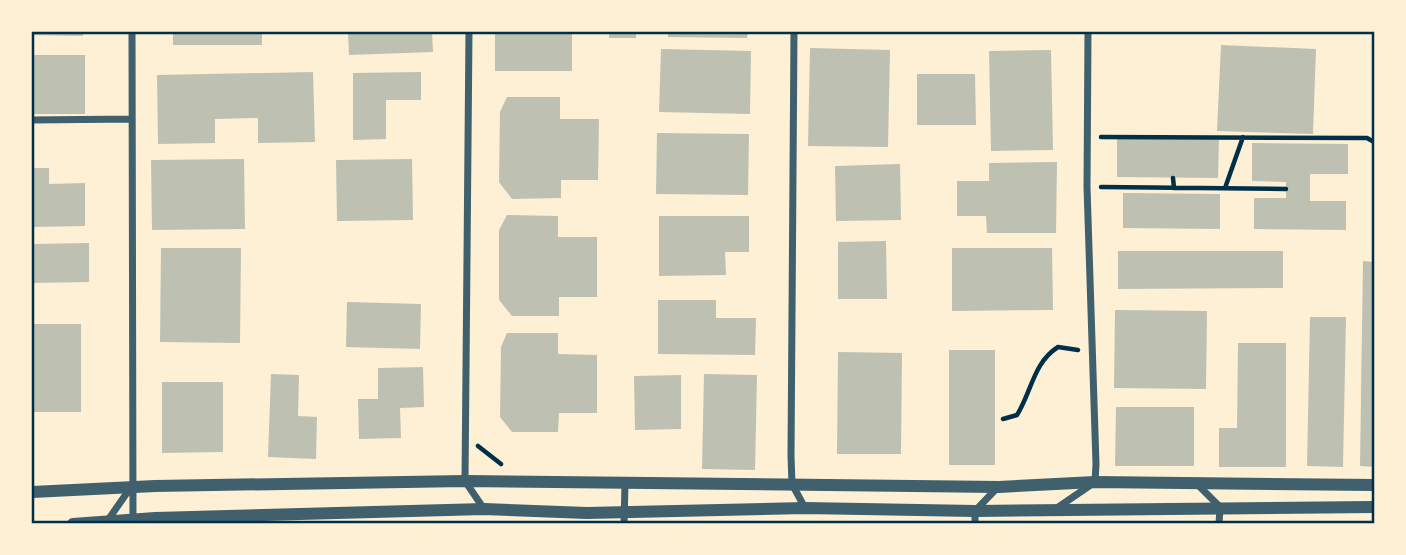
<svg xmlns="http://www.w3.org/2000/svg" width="1406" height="555" font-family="Karla,sans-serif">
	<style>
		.building { fill: #bec0b2 }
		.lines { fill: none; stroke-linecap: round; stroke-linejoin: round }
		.path { stroke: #003049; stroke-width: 4.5 }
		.minor { stroke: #3f606c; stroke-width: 7 }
		.tertiary { stroke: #3f606c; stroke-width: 12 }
		.neatline { fill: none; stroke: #003049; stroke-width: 2.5 }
	</style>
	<rect width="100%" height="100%" fill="#fdf0d5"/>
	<!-- building -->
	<path class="building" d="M32,32H84L83,36L32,35Z
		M173,32H262V45H173Z
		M348,32H432L433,52L349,55Z
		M495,32H572V71H495Z
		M609,32H636V38H609Z
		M668,32H748L747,38L668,37Z
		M1221,45L1316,49L1313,134L1217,131Z
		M810,48L890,50L888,147L808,146Z
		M661,49L751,51L750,114L659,112Z
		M1051,50L1053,150L991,151L989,51Z
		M32,55H85V114H32Z
		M313,72L315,142L258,143V118L215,119V143L158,144L157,75Z
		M421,72V100H386V139L353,140V73Z
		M917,74H975L976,125H917Z
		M507,97H560V119H599L598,180H561V198L512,199L499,182L500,112Z
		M657,133L749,134L748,195L656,194Z
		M1117,137L1219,139L1218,178L1117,177Z
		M1252,143L1348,144V174H1310V201H1346V230L1254,229V198H1286V182L1252,181Z
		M244,159L245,229L152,230L151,160Z
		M412,159L413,220L337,221L336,160Z
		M1057,162L1056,233H987L986,216H957V181H989V163Z
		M900,164L901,220L836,221L835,166Z
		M32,168H49V184L85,183V226L32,227Z
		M1123,193L1220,194V229L1123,228Z
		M507,215L558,216V237H597V297H559V316H512L499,300V230Z
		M659,216H749V252H725L726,275L659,276Z
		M886,241L887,299H838V242Z
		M89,243V282L32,283V244Z
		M161,248H241L240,343L160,342Z
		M952,248H1052L1053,310L952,311Z
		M1118,251H1283V288L1118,289Z
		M1363,261L1374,262V467L1360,466Z
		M658,300H716V318H756L755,355L658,354Z
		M347,302L421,304L420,349L346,347Z
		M1115,310L1207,311L1206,389L1114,388Z
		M1310,317H1346L1343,467L1307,466Z
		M32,324H81V412H32Z
		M507,333H558V354L597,355V413H559L558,432H512L500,417L501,347Z
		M1238,343H1286V467H1219V428H1237Z
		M949,350H995V465H949Z
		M838,352L902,353L901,454H837Z
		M423,367L424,407L400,408L401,438L359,439L358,399H378V368Z
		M271,374L299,375L298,416L317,417L316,459L268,457Z
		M704,374L757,375L755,470L702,469Z
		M681,375V429L635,430L634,376Z
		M162,382H223V452L162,453Z
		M1116,407H1194V466H1115Z"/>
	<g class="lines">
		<!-- path -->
		<path class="path" d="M1101,137L1367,138L1374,142
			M1173,178L1174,188
			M1101,187L1286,189
			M1225,188L1243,137
			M1003,419L1017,415C1032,391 1033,363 1058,347L1078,350
			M478,446L501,464"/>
		<!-- minor -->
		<path class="minor" d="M132,32L133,521
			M469,32L465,481L484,509
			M794,32L791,456L792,484L805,508
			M32,120L132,119
			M1197,484L1220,507L1219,524
			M1057,508L1095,482L1096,464L1087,187L1088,32
			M108,520L131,487
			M624,524L625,484
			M975,524V511L998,487"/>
		<!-- tertiary -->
		<path class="tertiary" d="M32,492L155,486L465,481L999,487L1095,482L1374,485
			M73,524L155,518L484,509L587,513L805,508L975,511L1374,507"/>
	</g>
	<!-- border -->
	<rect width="1406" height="555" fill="none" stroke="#fdf0d5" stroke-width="66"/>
	<rect x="33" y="33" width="1340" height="489" class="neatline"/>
</svg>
